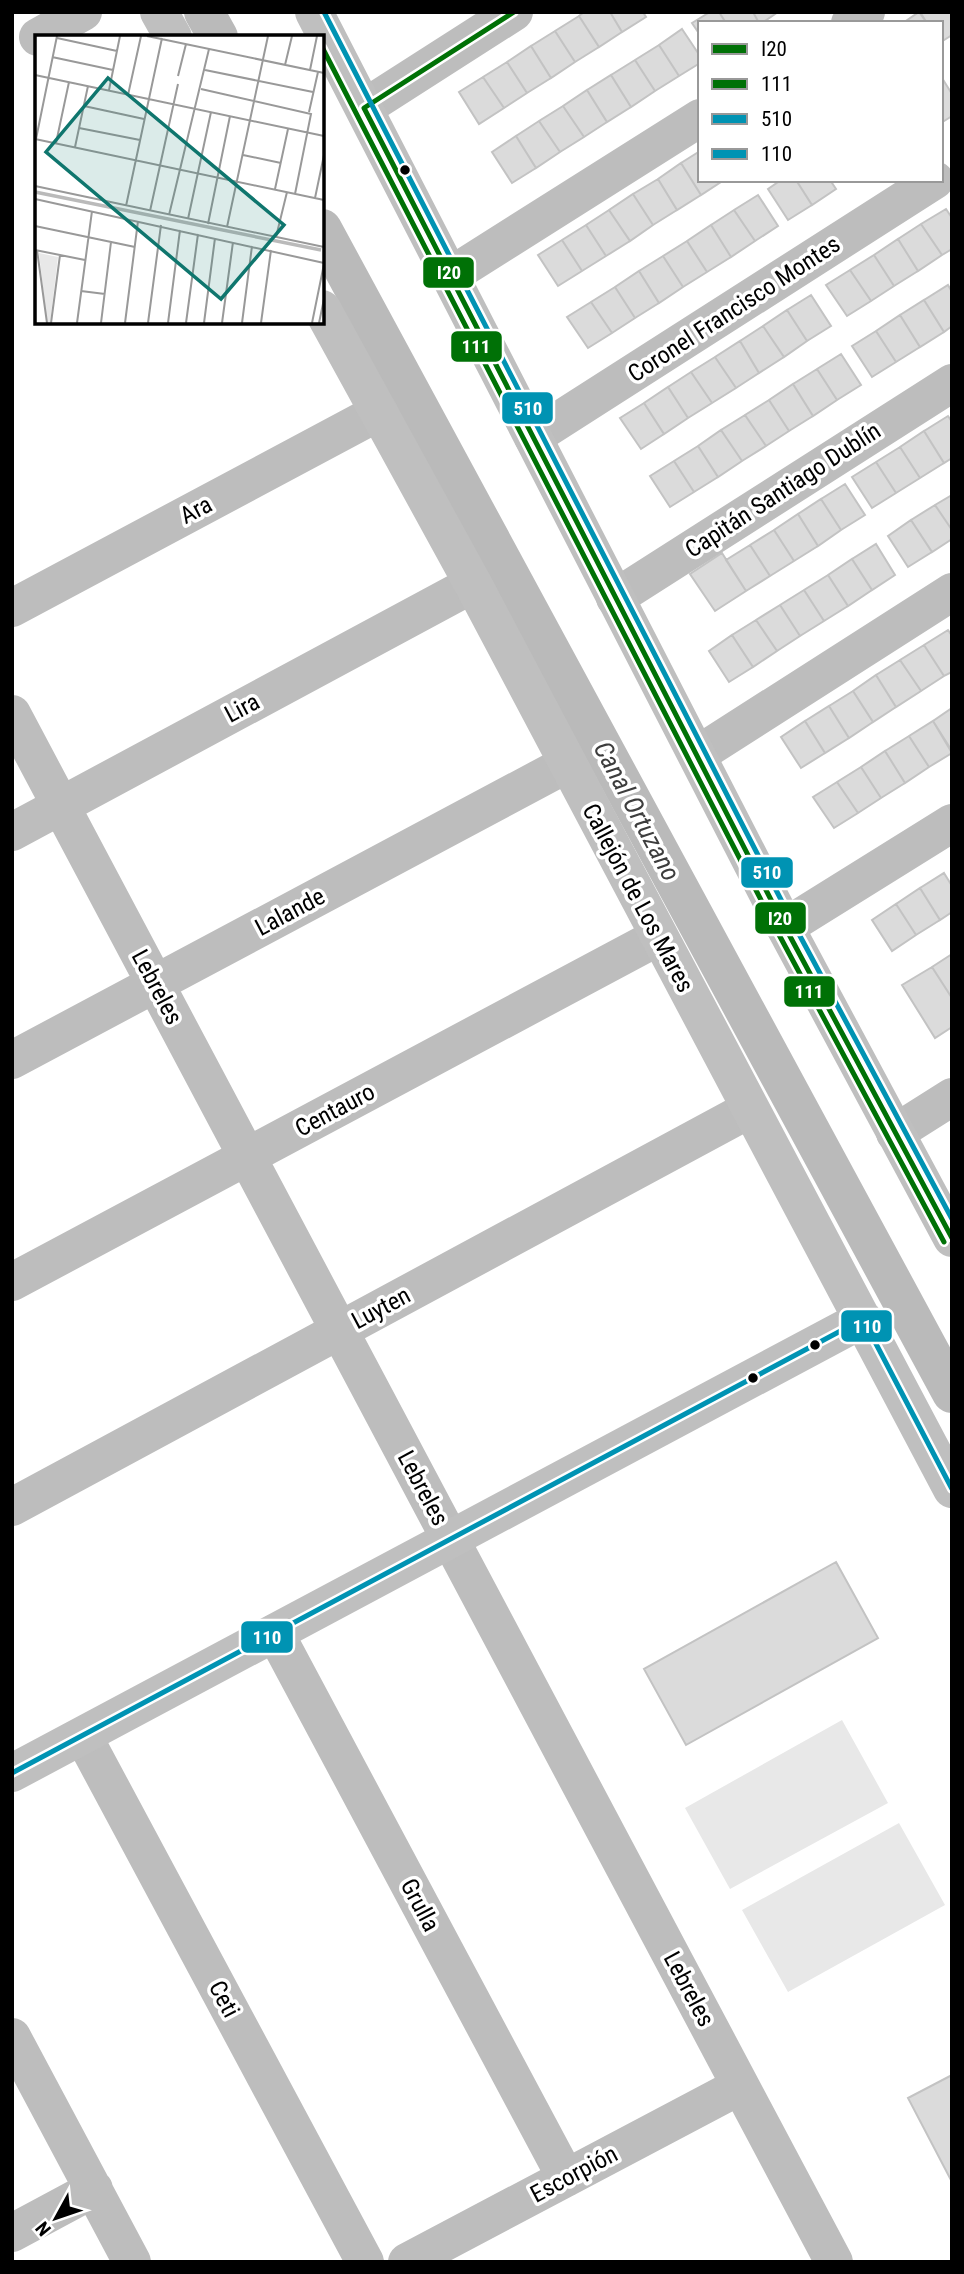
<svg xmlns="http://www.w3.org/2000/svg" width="964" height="2274" font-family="'Roboto Condensed',sans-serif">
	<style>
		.green { fill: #e8e8e8 }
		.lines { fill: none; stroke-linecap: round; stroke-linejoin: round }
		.canal { stroke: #bababa; stroke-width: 40 }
		.building { fill: #dbdbdb; stroke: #c3c3c3; stroke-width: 2 }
		.street { stroke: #bdbdbd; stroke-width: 38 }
		.secondary { stroke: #bfbfbf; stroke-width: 38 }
		.bus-1-casing { stroke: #fff; stroke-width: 10 }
		.bus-2-casing { stroke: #fff; stroke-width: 10 }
		.bus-3-casing { stroke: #fff; stroke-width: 10 }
		.bus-4-casing { stroke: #fff; stroke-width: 10 }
		.bus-1 { stroke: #007106; stroke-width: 5 }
		.bus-2 { stroke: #007106; stroke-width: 5 }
		.bus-3 { stroke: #0093b3; stroke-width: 5 }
		.bus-4 { stroke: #0093b3; stroke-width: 5 }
		.bus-dot { fill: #000; stroke: #fff; stroke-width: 2.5 }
		.labels { text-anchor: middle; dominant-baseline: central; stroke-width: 7; stroke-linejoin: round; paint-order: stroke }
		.street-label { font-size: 24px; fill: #000; stroke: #fff }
		.water-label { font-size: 26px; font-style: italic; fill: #3d3d3d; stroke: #fff }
		.inset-river { fill: none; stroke: #bababa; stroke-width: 3.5 }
		.inset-road { fill: none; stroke: #999; stroke-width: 2 }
		.view { fill: #0f766e; fill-opacity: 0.15; stroke: #0f766e; stroke-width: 3.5 }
		.inset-edge { fill: none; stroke: #000; stroke-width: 3.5 }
		.line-badge { stroke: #fff; stroke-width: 2.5 }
		.badge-label { font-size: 19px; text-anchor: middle; font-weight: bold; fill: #fff }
	</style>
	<rect width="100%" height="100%" fill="#fff"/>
	<!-- green -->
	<path class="green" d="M842,1720L888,1803L730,1889L685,1808Z
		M899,1823L945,1905L788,1992L742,1910Z"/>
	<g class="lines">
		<!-- canal -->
		<path class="canal" d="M204,12L218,37
			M322,229L952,1393"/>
	</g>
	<!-- building -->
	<path class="building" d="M584,12H610L622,32L599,47L579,16Z
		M610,12H643L646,17L622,32Z
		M710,12H719L726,23H700V35L692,23Z
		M719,12H753L759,23H726Z
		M753,12H778L762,23H759Z
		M919,12L927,23H903Z
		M920,12H952V35L941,42V23H927Z
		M579,16L599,47L575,62L555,31Z
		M682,29L700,56V63L679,76L659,45Z
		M555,31L575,62L551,78L531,46Z
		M659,45L679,76L655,91L635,60Z
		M531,46L551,78L527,93L507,62Z
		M635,60L655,91L631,107L611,75Z
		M507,62L527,93L504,108L483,77Z
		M611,75L631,107L607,122L587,90Z
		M483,77L504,108L479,124L459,92Z
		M942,78L952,94V116L941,123Z
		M587,90L607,122L584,137L563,106Z
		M563,106L584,137L560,152L539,121Z
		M539,121L560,152L536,168L516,136Z
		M516,136L536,168L512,183L492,152Z
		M700,151V180H724L701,195L681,163Z
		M681,163L701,195L677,210L658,179Z
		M658,179L677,210L653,225L633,194Z
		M781,180H796L812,205L788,220L768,189Z
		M796,180H830L836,189L812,205Z
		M633,194L653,225L630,241L609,210Z
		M758,195L778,226L755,241L734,210Z
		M946,209L952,218V249L942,255L921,224Z
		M609,210L630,241L606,256L586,225Z
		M734,210L755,241L731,257L711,225Z
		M921,224L942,255L918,271L898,239Z
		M586,225L606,256L582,271L562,240Z
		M711,225L731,257L707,272L687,241Z
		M898,239L918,271L894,286L874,255Z
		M562,240L582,271L558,286L538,255Z
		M687,241L707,272L683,287L663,256Z
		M874,255L894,286L871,301L850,270Z
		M663,256L683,287L659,303L639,271Z
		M850,270L871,301L847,316L826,285Z
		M639,271L659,303L635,318L615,287Z
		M948,285L952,292V326L944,332L924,300Z
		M615,287L635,318L612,333L591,302Z
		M811,295L831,326L807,341L787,310Z
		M924,300L944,332L920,347L900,315Z
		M591,302L612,333L588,348L567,317Z
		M787,310L807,341L784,357L763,326Z
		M900,315L920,347L896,362L876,331Z
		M763,326L784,357L759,373L740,341Z
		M876,331L896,362L872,377L852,346Z
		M740,341L759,373L736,388L715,357Z
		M841,354L861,385L837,400L817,369Z
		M715,357L736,388L712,403L691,372Z
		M817,369L837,400L813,416L793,384Z
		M691,372L712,403L688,418L668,387Z
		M793,384L813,416L789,431L769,400Z
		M668,387L688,418L664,434L644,403Z
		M769,400L789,431L766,446L745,415Z
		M644,403L664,434L641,449L620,418Z
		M745,415L766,446L742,461L721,430Z
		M948,416L952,422V458L944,463L924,431Z
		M721,430L742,461L718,477L698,446Z
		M924,431L944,463L920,478L900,447Z
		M698,446L718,477L694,492L674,461Z
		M900,447L920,478L896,493L876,462Z
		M674,461L694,492L670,507L650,476Z
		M876,462L896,493L872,508L852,477Z
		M845,484L865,515L841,530L821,499Z
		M952,495V530L935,505Z
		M821,499L841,530L818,546L798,514Z
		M935,505L952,530V539L932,552L911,520Z
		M798,514L818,546L794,561L774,530Z
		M911,520L932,552L908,567L888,536Z
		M774,530L794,561L770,576L750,545Z
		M876,544L895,575L872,590L852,559Z
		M750,545L770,576L746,591L726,560Z
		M722,553L746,591L715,611L690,574Z
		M852,559L872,590L848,606L828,575Z
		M828,575L848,606L824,621L804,590Z
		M804,590L824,621L800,636L780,605Z
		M780,605L800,636L777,651L756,620Z
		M756,620L777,651L753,667L732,635Z
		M948,630L952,636V672L944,676L924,645Z
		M732,635L753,667L729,682L709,651Z
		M924,645L944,676L921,691L900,660Z
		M900,660L921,691L896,707L876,675Z
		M876,675L896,707L873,722L853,691Z
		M853,691L873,722L849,738L829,706Z
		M829,706L849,738L825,753L805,721Z
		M952,708V751L933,721Z
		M805,721L825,753L801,768L781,737Z
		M933,721L952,753L929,767L909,736Z
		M909,736L929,767L905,783L885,751Z
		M885,751L905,783L881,798L861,767Z
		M861,767L881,798L858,813L837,782Z
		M837,782L858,813L834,828L813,797Z
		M944,873L952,886V912L940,920L920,888Z
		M920,888L940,920L916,935L896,904Z
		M896,904L916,935L892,951L872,920Z
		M952,954V998L932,967Z
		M932,967L952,998V1027L935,1038L902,985Z
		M836,1562L878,1638L686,1745L644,1669Z
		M952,2075V2182L908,2098Z"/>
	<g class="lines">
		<!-- street -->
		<path class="street" d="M850,23L866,12
			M38,37L83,12
			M364,108L514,12
			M450,276L700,118
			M533,437L935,180
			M615,598L952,383
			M12,608L379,412
			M12,714L834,2262
			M697,755L952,592
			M12,832L473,584
			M785,927L952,823
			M12,1060L567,764
			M895,1133L952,1097
			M12,1282L658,937
			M12,1507L750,1109
			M275,1633L566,2178
			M83,1736L365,2262
			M12,2037L132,2262
			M12,2233L94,2189
			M407,2262L740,2086"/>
		<!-- secondary -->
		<path class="secondary" d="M159,12L173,37
			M314,12L785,927L952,1238
			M322,309L473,584L952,1489
			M12,1773L863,1319"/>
		<!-- bus-1 casing -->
		<g class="bus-1-casing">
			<path id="bus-1" d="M514,12L364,108L785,927L952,1238"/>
		</g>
		<!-- bus-2 casing -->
		<g class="bus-2-casing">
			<path id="bus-2" d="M322,47L777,931L944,1242"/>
		</g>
		<!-- bus-3 casing -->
		<g class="bus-3-casing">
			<path id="bus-3" d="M324,12L793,923L952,1219"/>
		</g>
		<!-- bus-4 casing -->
		<g class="bus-4-casing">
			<path id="bus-4" d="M12,1773L863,1319L952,1489"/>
		</g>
		<!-- bus-1 -->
		<use href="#bus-1" class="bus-1"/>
		<!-- bus-2 -->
		<use href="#bus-2" class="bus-2"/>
		<!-- bus-3 -->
		<use href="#bus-3" class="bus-3"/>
		<!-- bus-4 -->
		<use href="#bus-4" class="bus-4"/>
	</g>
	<!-- markers -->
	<g class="bus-dot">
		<circle cx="405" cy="170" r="6"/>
		<circle cx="815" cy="1345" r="6"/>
		<circle cx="753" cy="1378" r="6"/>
	</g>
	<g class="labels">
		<!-- street labels -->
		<g class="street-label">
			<text transform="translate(734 309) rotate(-33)">Coronel Francisco Montes</text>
			<text transform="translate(783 490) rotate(-33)">Capitán Santiago Dublín</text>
			<text transform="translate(196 510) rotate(-28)">Ara</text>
			<text transform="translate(242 708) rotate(-28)">Lira</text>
			<text transform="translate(638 898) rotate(62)">Callejón de Los Mares</text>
			<text transform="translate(290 912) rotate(-28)">Lalande</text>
			<text transform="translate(157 987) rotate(62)">Lebreles</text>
			<text transform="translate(335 1110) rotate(-28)">Centauro</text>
			<text transform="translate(381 1308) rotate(-28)">Luyten</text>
			<text transform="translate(423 1488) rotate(62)">Lebreles</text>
			<text transform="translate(420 1905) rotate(62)">Grulla</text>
			<text transform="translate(689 1989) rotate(62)">Lebreles</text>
			<text transform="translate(224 1999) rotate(62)">Ceti</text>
			<text transform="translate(574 2174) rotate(-28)">Escorpión</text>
		</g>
		<!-- water labels -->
		<g class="water-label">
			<text transform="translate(637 811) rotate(62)">Canal Ortuzano</text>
		</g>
	</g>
	<!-- overview -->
	<g transform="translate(35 35)">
		<rect width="289" height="289" fill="#fff"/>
		<path d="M4,218L23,222L15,288H12Z" fill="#e8e8e8"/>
		<path class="inset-river" d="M0,157L286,215"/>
		<path class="inset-road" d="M112,1L289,38M22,3L82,16M17,22L78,35M250,30L257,1M170,35L278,57M275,35L282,1M0,40L289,101M143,41L151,9M166,54L276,79L260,159M74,55L85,1M93,60L106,1M49,71L109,84M274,77L283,37M44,93L105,105M0,104L289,165M1,104L22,1M21,108L34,47M40,112L53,51M208,120L246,128M0,151L289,212M240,154L253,94M280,163L289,120M0,164L289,228M91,171L127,3M115,176L143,49M134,180L174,14M153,184L176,77M173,189L195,81M0,191L100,212M192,192L233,1M241,202L252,157M0,215L50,225M2,215L12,288M46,256L70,259M16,288L25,220M42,288L57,176M66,288L76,207M90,288L103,186M113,288L126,190M133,288L145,195M151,288L163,199M169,288L180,203M187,288L198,207M207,288L217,211M226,288L236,215M277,288L289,229M284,288L289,264"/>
		<path class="view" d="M73,43L249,190L186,264L11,117Z"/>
		<rect width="289" height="289" class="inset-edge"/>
	</g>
	<g class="line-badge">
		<rect x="422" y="256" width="53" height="33" rx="7" fill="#007106"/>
		<rect x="450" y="330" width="53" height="33" rx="7" fill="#007106"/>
		<rect x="501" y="391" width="53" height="34" rx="7" fill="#0093b3"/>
		<rect x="740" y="856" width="54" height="33" rx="7" fill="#0093b3"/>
		<rect x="754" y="901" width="53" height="34" rx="7" fill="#007106"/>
		<rect x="783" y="975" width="53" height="33" rx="7" fill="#007106"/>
		<rect x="840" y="1309" width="53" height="34" rx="7" fill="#0093b3"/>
		<rect x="240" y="1620" width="54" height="34" rx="7" fill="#0093b3"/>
	</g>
	<g class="badge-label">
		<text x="449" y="279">I20</text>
		<text x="476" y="353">111</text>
		<text x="528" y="415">510</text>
		<text x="767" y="879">510</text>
		<text x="780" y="925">I20</text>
		<text x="809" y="998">111</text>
		<text x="867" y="1333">110</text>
		<text x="267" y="1644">110</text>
	</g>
	<!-- border -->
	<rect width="964" height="2274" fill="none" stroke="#000000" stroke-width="28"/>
	<!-- legend -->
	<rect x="698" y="21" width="245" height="161" fill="#ffffff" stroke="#999999" stroke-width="2"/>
	<rect x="712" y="44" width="35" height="10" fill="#007106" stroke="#999999" stroke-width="2"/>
	<text x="761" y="56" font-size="21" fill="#000000">I20</text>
	<rect x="712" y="79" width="35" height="10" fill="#007106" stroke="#999999" stroke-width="2"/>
	<text x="761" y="91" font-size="21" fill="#000000">111</text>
	<rect x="712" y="114" width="35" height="10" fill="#0093b3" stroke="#999999" stroke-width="2"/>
	<text x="761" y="126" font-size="21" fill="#000000">510</text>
	<rect x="712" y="149" width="35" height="10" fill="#0093b3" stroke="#999999" stroke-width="2"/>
	<text x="761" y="161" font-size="21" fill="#000000">110</text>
	<!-- north arrow -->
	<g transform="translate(56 2218) rotate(230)" stroke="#ffffff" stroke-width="5" paint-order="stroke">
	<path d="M0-5L12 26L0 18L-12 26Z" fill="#000000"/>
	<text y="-10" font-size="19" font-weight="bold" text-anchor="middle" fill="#000000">N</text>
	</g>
</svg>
